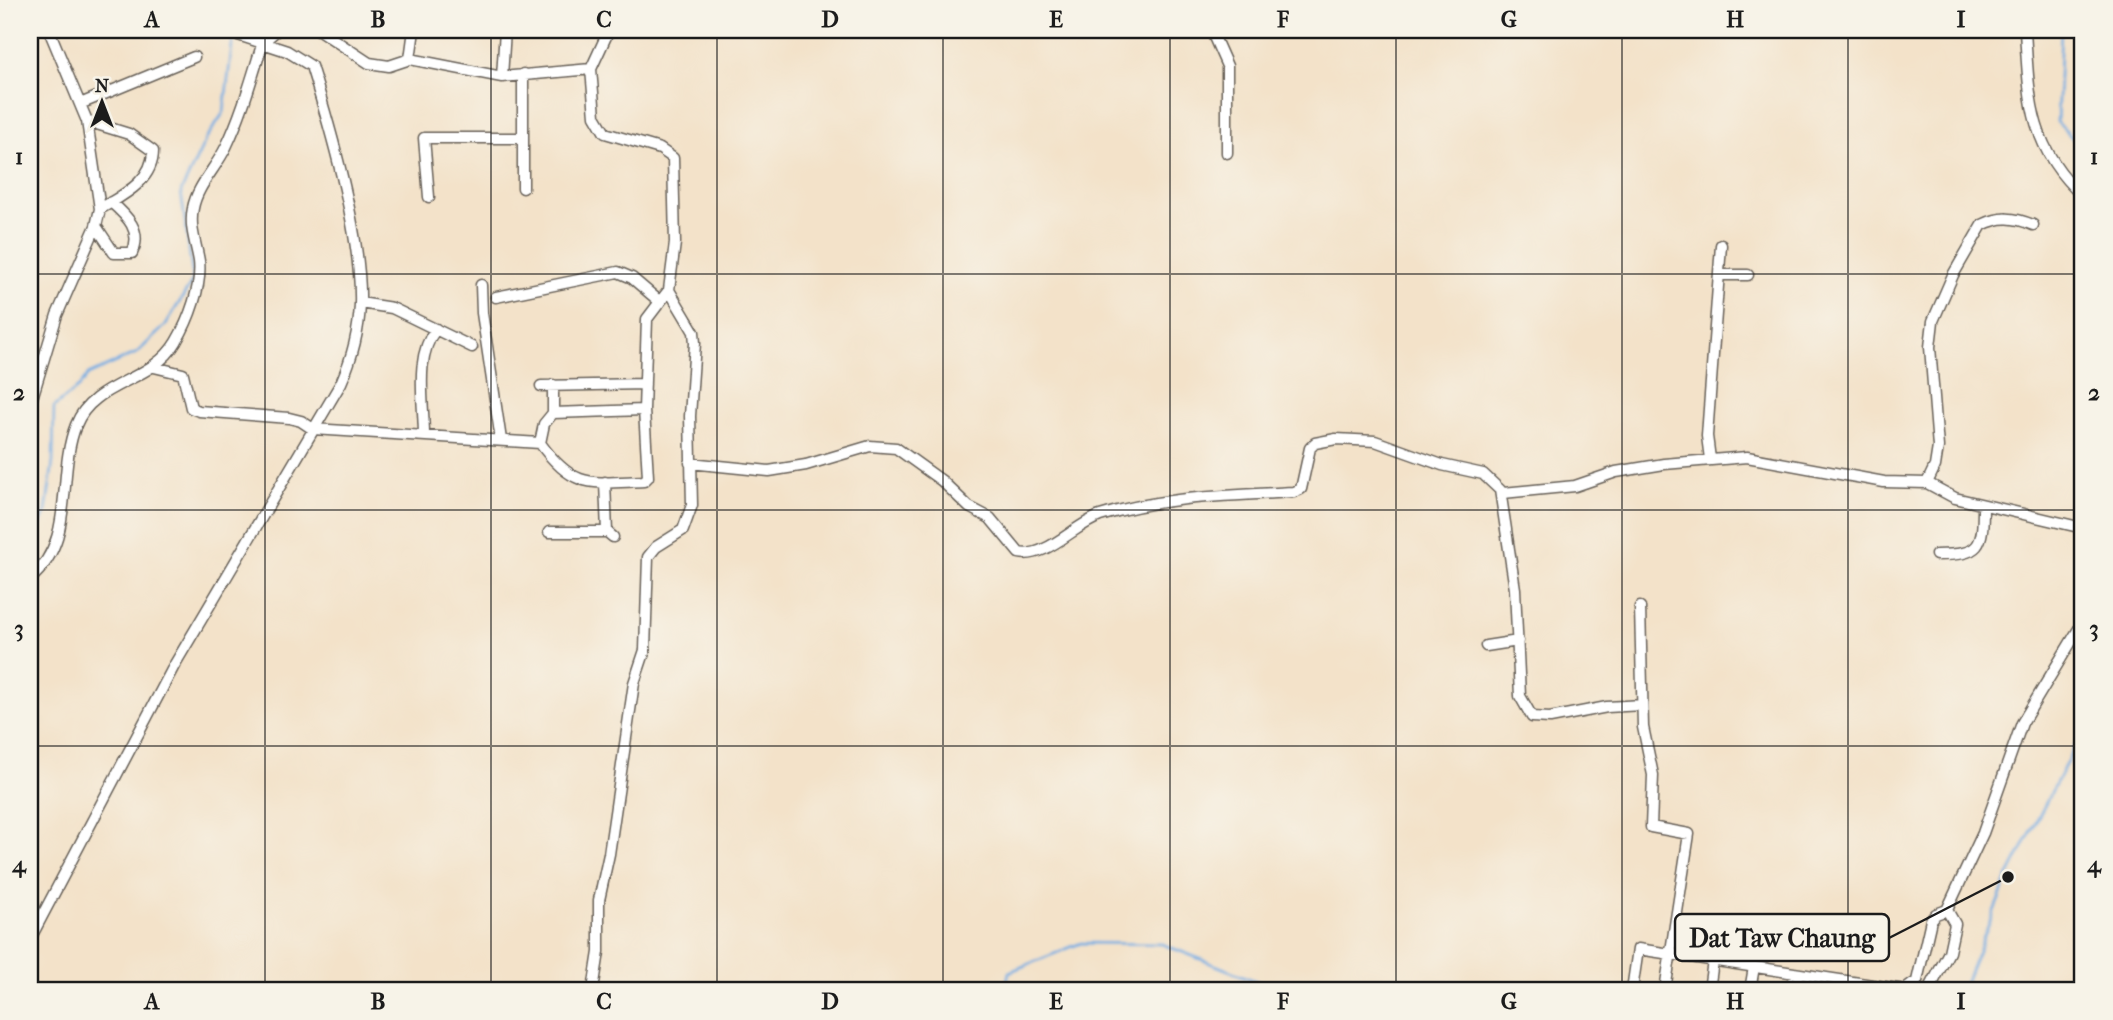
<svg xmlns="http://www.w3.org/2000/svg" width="2113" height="1020" font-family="'IM FELL French Canon',serif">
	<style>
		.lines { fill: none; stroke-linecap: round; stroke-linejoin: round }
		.stream { stroke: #72ace3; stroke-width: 2.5 }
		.street-casing { stroke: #676159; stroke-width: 13 }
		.street { stroke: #fff; stroke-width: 10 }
		.grid { fill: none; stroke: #1c1c1c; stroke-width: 2; stroke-opacity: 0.55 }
		.leader { fill: none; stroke: #1c1c1c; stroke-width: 2.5 }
		.callout-dot { fill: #1c1c1c; stroke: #f7f3e8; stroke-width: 2.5 }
		.callout { fill: #f7f3e8; stroke: #1c1c1c; stroke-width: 2.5 }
		.callout-label { font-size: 26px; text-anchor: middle; font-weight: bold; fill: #1c1c1c }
		.neatline { fill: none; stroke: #1c1c1c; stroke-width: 2.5 }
		.grid-label { font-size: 23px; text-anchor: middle; font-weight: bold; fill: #1c1c1c }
	</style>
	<rect width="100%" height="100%" fill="#f7f3e8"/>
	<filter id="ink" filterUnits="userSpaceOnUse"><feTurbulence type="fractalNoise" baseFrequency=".0143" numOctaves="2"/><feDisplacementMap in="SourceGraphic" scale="14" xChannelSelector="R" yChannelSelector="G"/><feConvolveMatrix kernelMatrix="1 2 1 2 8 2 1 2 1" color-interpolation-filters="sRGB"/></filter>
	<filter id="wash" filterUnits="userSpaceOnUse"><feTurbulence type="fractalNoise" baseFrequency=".00686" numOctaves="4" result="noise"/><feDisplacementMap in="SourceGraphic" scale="28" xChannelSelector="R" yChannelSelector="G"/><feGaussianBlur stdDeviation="1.57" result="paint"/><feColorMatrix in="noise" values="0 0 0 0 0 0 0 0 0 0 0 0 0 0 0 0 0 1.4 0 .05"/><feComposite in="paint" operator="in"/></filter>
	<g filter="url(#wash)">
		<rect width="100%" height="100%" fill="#f3e2c9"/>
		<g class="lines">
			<!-- stream -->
			<path class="stream" d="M2061,30L2057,122L2083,149
				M30,546L46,512L53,462L54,407L79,387L88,375L137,353L165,326L193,280L181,192L206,139L224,112L233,37
				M1005,990L1009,972L1081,943L1162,944L1279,990
				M1962,990L2008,877L2083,730"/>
		</g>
	</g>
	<g filter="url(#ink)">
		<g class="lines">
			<!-- street casing -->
			<g class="street-casing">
				<path id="street" d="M319,30L369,63L389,66L410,59L502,77L591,69L609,30
					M1211,30L1227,66V153
					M2025,30C2029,97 2029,148 2083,196
					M410,59L414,30
					M591,69L595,116L605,133L660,149L673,158L675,243L669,290L694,332L695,343L690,416L692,505L683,530L656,547L648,557L645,650L634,683L609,854L599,900V952L593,990
					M523,74V188
					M502,77L505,30
					M80,104L194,57
					M87,121L129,134L153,151C153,181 123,195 100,209
					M429,197L424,138H523
					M96,226L114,253H132C143,231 127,216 111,202
					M1719,275H1748
					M481,285L482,313L501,440
					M496,297L618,272L632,278L659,301
					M360,303L392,308L472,347
					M154,367L183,374L191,408L199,411L289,418L301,421L313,429L540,443
					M553,385V413
					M541,386L645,384
					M30,405L57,315L96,226L100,209L87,121L49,30
					M644,410L553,413L544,424L540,443C574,490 591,483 644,481L648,477L644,410L647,319L669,290
					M424,436C424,402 414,356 436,329
					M1710,459L1707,436L1721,245
					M690,463L769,471L806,465L870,446L896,448L942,481L969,507L990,518L1019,553C1046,559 1074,525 1100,516C1163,496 1229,496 1294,492L1301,489L1310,448L1315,443L1336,439L1375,441L1442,465L1483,474L1500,490L1515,589L1520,696L1532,717L1550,718L1607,707L1642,705
					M605,482L607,532L613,537
					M1927,483L1935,466L1938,447L1930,347L1933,321L1953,275L1982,225C2001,216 2014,217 2033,225
					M1503,493L1575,486L1616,472L1664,464L1747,457L1884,482L1927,483L1955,498L2083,528
					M549,532H607
					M1936,555C1981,555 1983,548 1983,505
					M30,579C77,540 56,475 76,425C93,381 152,383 176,342C189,320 202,286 199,261C196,243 189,227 193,208C197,186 216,168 226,147C242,114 252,77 263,42L277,30
					M1640,607L1643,727L1653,775L1651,827L1689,834L1665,990
					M1486,646L1518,641
					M30,939L175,664L341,383C352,358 359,332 360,304C362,238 331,130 311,66L287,51L223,30
					M1632,990L1638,949L1905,990L1917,981L1931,920L1936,914L1947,910L1983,833L2022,723L2083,622
					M1709,990L1713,961
					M1750,990L1754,967
					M1792,990L1794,973
					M1929,990L1949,952L1955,924L1947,910"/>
			</g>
			<!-- street -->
			<use href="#street" class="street"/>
		</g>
	</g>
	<!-- grid -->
	<path class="grid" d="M265,30V990M491,30V990M717,30V990M943,30V990M1170,30V990M1396,30V990M1622,30V990M1848,30V990M30,274H2083M30,510H2083M30,746H2083"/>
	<!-- callouts -->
	<path class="leader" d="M2008 877L1889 938"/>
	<circle class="callout-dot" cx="2008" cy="877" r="7"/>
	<rect class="callout" x="1675" y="914" width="214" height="47" rx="7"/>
	<g class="callout-label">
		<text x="1782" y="947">Dat Taw Chaung</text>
	</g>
	<!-- margin -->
	<rect width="2113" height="1020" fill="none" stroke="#f7f3e8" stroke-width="77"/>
	<!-- north arrow -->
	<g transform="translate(102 102)" stroke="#f7f3e8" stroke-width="5" paint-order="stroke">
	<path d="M0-5L12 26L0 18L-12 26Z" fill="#1c1c1c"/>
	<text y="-10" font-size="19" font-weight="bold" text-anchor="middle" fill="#1c1c1c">N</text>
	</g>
	<rect x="38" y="38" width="2036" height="944" class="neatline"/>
	<g class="grid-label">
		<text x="152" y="27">A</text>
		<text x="378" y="27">B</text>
		<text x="604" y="27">C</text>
		<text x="830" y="27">D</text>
		<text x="1056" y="27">E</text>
		<text x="1283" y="27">F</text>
		<text x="1509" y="27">G</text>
		<text x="1735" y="27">H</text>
		<text x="1961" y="27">I</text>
		<text x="19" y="164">1</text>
		<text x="2094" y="164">1</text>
		<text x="19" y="400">2</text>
		<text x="2094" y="400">2</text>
		<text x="19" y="636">3</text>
		<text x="2094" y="636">3</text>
		<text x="19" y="872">4</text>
		<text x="2094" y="872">4</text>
		<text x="152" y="1009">A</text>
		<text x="378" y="1009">B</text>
		<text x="604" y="1009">C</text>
		<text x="830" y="1009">D</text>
		<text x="1056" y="1009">E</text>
		<text x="1283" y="1009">F</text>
		<text x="1509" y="1009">G</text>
		<text x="1735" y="1009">H</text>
		<text x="1961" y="1009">I</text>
	</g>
</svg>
